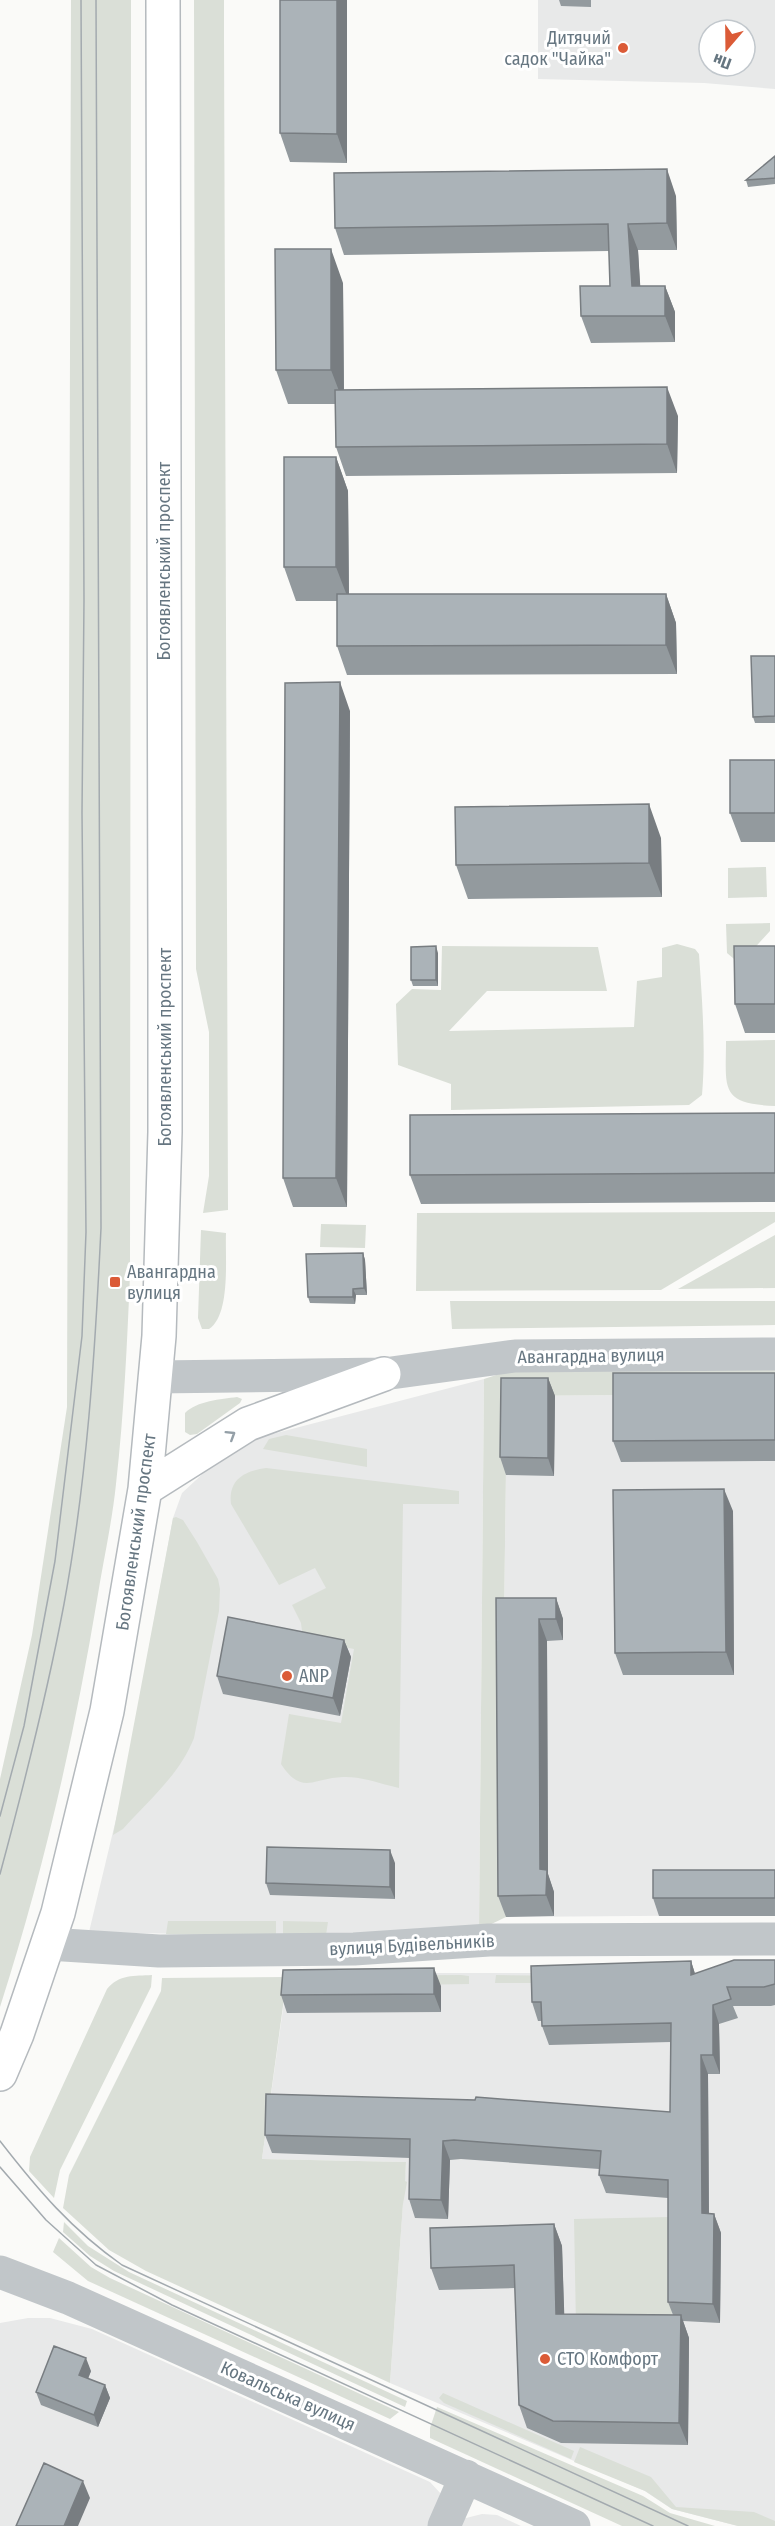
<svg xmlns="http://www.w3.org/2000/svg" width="775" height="2526" font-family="'Fira Sans Condensed',sans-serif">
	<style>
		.built { fill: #e8e9e9; fill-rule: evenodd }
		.green { fill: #dadfd7 }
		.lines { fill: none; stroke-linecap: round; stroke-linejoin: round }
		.major-casing { stroke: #b5babe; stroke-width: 36 }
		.minor { stroke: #c1c6c9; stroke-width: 33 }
		.major { stroke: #fff; stroke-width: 33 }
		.tram { stroke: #a3aaaf; stroke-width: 1.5 }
		.wall { fill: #939a9e }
		.shaded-wall { fill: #787d81 }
		.building { fill: #abb3b8; stroke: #787d81; stroke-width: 1.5 }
		.oneway { stroke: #949fa7 }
		.poi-dot { fill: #db5b37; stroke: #fff; stroke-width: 2 }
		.labels { text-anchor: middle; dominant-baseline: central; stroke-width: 6; stroke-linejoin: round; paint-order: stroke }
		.poi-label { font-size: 18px; fill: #667681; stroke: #fff; text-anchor: start }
		.street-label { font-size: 18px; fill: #667681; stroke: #fff }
	</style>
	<rect width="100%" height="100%" fill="#fafaf8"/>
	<!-- built -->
	<path class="built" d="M538,0H775V89L704,83L538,79ZM709,30H745V66H709Z
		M484,1379L479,1930L276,1936L89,1932L122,1794L173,1518L182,1493L210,1467L261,1437Z
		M775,1394V1915L506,1917L504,1619L507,1396Z
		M288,1973H775V2526H738L672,2509L645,2491L390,2383L406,2162L262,2159Z
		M28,2318H50L92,2329L430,2482L442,2495L440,2526H0V2323Z
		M482,2514L497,2515L521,2526H453L458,2520Z"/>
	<!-- green -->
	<path class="green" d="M71,0H131L130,1275C127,1345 124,1414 116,1484C112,1523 103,1562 97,1600C74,1738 43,1873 0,2007V1779L32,1635L67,1407Z
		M194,0H224V37L228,1210L203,1213L209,1176V1032L196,969Z
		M766,867L767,897L728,898V868Z
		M770,923V931L740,964L727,953L726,924Z
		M677,944L695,949L699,954C702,1000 706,1048 702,1095L689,1105L451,1110V1084L398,1065L396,1004L412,989L441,990L442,946L598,947L607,991H487L449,1031L634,1027L637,981L662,977V948Z
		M775,1040V1106C719,1104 726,1088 726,1041Z
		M775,1212V1222L661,1290L416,1291L417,1213Z
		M321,1224L366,1225L365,1248L320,1247Z
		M201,1230L226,1233C225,1257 231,1315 209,1329H202L198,1318Z
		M775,1235V1288L678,1289Z
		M450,1301H775V1325L452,1329Z
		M775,1367V1394L507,1396L504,1619L506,1917L479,1930L484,1379L515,1369Z
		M237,1397L242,1399L240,1403L197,1434L190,1435L185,1432V1413C197,1401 221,1399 237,1397Z
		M286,1435L367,1449V1467L263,1449L269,1439Z
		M266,1468L459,1491V1504H403L399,1788C381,1784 360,1776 343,1777C313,1778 302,1796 281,1764L289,1714L341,1723L354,1649L303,1639L301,1623L292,1605L326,1588L315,1568L279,1585L231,1504C228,1479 245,1471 266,1468Z
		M176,1517L183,1520L197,1542L218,1579L220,1589L219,1611L194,1738C180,1774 149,1800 123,1829L113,1835L173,1518Z
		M168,1921H276V1936L166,1934Z
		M283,1921L328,1922L326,1935H283Z
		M152,1975L151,1987L60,2170L54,2198L29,2171L30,2157L107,1989C119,1974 135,1976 152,1975Z
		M496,1975L583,1976L582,1983H495Z
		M298,1976L461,1975L469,1976V1984L288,1987Z
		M287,1977L262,2159L406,2162L405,2181L407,2182L403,2204L390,2383L146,2271L109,2250L63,2208L69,2175L161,1991L162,1978Z
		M670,2217L672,2325L576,2326L574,2219Z
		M64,2222L88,2246L129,2272L407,2401L405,2407L114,2271L90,2256L63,2232Z
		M59,2238L91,2267L110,2278L399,2412L390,2419L88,2281L53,2252Z
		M443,2393L574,2451L571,2459L444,2403L439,2398Z
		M437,2407L643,2496L670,2513L715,2526H622L430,2438V2428Z
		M580,2447L651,2477L676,2507L754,2512L775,2521V2526H738L672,2509L645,2491L574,2462Z"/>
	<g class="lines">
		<!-- major casing -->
		<g class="major-casing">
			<path id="major" d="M145,1489L248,1424L384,1374
				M0,2074L17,2034L58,1913L107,1711L145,1489L159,1336L165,1132V966L163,0"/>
		</g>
		<!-- minor -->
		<path class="minor" d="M155,1377L384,1374L515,1356L775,1354
			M48,1944L159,1951L354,1949L489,1940L775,1939
			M0,2272L68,2298L574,2526
			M444,2526L466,2476"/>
		<!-- major -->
		<use href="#major" class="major"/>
		<!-- tram -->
		<path class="tram" d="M0,1816L24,1726L55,1561L82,1336L86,1232L82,813L84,600L81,0
			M0,1874C24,1785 47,1695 64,1604C87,1480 95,1354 101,1228L96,0
			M0,2141C38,2190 71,2229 122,2265L688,2526
			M0,2167L46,2220L96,2265L172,2305L653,2526"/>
	</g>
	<!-- wall -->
	<path class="wall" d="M347,0V163L290,162L280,133Z
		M559,0H591V7L561,6Z
		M775,156V184L748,187L746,180Z
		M676,196L677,250H638L640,286H665L675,312V342L591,343L581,316L610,286L609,251L344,255L335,228Z
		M343,283L344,390L678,416L677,473L346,476L336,447L335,404H288L276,370Z
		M336,457L348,491L349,594H666L676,623L677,674L347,675L337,646V601H296L284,567Z
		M775,656V723H755L753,717Z
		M350,711L347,1207H293L283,1178Z
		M775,760V842H741L730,813Z
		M661,838L662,897L468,899L456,865Z
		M775,946V1033H745L735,1004Z
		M438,953V986H413L411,980Z
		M775,1113V1202L421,1204L410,1175Z
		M363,1253L365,1260L367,1295H356L355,1304L310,1303L308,1297Z
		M775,1373V1461L621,1462L613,1441Z
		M548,1378L555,1396L554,1476L506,1475L500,1457Z
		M733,1511L734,1675H623L615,1653Z
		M496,1598H556L563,1619V1640L547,1641L548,1874L554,1892V1916L506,1917L498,1896Z
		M344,1640L351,1657L340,1716L223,1694L217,1676Z
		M395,1863V1899L270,1895L266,1883Z
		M775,1870V1916H659L653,1898Z
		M775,1960V2005L771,2006H733L738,2018L719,2024L720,2074H708L709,2214H714L721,2233L720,2323L683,2321L689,2338L688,2445L561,2443L527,2428L519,2405L515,2288L439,2290L431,2268L554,2224L562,2246L564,2314L673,2315L668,2302V2198L606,2193L599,2175V2169L461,2159L450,2160L448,2219L415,2218L409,2199L410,2158L272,2153L265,2135L670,2112L671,2042L549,2045L542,2026V2021H538L532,2002L691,1961L695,1974Z
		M441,1986V2012L287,2013L281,1995Z
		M91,2371L88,2379L105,2385L110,2398L98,2427L41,2405L36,2392Z"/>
	<!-- shaded-wall -->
	<path class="shaded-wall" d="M337,0H347V163L337,134Z
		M667,169L676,196L677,250L667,223Z
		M628,224L638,250L642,313L632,286Z
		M331,249L343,283L344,404L331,370Z
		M665,286L675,312V342L665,316Z
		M667,387L678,416L677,473L667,444Z
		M336,457L348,491L349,601L336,567Z
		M666,594L676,623L677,674L666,645Z
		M340,682L350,711L347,1207L336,1178Z
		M649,804L661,838L662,897L649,863Z
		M436,946L438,953V986L436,980Z
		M363,1253L365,1260L367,1295L364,1288Z
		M353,1289L356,1295L355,1304L353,1297Z
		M548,1378L555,1396L554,1476L548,1458Z
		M724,1489L733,1511L734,1675L726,1652Z
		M556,1598L563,1619V1640L556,1619Z
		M539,1619L547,1641L548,1874L554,1892V1916L546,1895L540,1869Z
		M344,1640L351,1657L340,1716L333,1698Z
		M390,1850L395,1863V1899L390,1887Z
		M691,1961L697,1980L691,1975Z
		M434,1968L441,1986V2012L434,1994Z
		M713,2005L719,2024L720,2074L713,2055Z
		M701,2055L708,2074L709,2232L702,2213Z
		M443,2141L450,2160L448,2219L441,2200Z
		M714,2214L721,2233L720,2323L713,2304Z
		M554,2224L562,2246L565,2336L556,2314Z
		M681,2315L689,2338L688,2445L679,2423Z
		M86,2358L91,2371L84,2388L79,2375Z
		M105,2385L110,2398L98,2427L94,2415Z
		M83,2481L90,2498L78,2526H64Z"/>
	<!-- building -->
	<path class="building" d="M280,0H337V134L280,133Z
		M775,156V178L746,180Z
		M667,169V223L628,224L632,286H665V316H581L580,286H610L608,224L335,228L334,173Z
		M275,249H331V370H276Z
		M667,387V444L336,447L335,390Z
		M284,457H336V567H284Z
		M337,594H666V645L337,646Z
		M751,656H775V716L753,717Z
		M340,682L336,1178H283L285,683Z
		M730,760H775V813H730Z
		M649,804V863L456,865L455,807Z
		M436,946V980H411V947Z
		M734,946H775V1004H735Z
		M775,1113V1173L410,1175V1115Z
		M363,1253L364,1288L353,1289V1297H308L306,1254Z
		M613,1373H775V1440L613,1441Z
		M501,1378H548V1458L500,1457Z
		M724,1489L726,1652L615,1653L613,1490Z
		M496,1598H556V1619H539L540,1869L547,1870L546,1895L498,1896Z
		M228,1617L344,1640L333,1698L217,1676Z
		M267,1847L390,1850V1887L266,1883Z
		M653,1870H775V1898H653Z
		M734,1960H775V1984L764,1987H727L731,1999L713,2005V2055H701L702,2213L714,2214L713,2304L668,2302V2180L599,2175L601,2151L454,2140L443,2141L441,2200L409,2199L410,2139L265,2135L266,2094L475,2100L476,2097L670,2112L671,2023L542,2026L541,2002H532L531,1966L691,1961V1975Z
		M434,1968V1994L281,1995L283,1970Z
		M554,2224L556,2314L681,2315L679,2423L553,2421L519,2405L514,2265L431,2268L430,2228Z
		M54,2346L86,2358L79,2375L105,2385L94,2415L36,2392Z
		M44,2463L83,2481L64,2526H16Z"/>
	<!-- one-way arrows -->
	<defs><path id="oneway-chevron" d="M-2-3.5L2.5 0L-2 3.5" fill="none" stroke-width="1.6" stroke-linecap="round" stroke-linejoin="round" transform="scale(1.5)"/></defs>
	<use class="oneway" href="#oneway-chevron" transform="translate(231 1435) rotate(-32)"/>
	<!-- markers -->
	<g class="poi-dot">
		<circle cx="623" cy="48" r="6"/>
		<rect x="109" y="1276" width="12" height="12" rx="3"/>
		<circle cx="287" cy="1676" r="6"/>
		<circle cx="545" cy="2359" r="6"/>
	</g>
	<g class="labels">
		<!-- poi labels -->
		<g class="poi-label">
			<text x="611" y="38" text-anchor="end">Дитячий<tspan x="611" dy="21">садок "Чайка"</tspan></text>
			<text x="127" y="1272">Авангардна<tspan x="127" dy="21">вулиця</tspan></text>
			<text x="299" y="1676">ANP</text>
			<text x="557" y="2359">СТО Комфорт</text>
		</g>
		<!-- street labels -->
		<g class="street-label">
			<text transform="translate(164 561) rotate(-90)">Богоявленський проспект</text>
			<text transform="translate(165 1047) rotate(-90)">Богоявленський проспект</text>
			<text transform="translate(591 1356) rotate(-1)">Авангардна вулиця</text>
			<text transform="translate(136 1532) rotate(-82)">Богоявленський проспект</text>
			<text transform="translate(412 1945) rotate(-3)">вулиця Будівельників</text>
			<text transform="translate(288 2396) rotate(24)">Ковальська вулиця</text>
		</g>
	</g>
	<!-- north arrow -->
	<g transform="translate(727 48) rotate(200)"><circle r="28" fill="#ffffff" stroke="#c2c8cd" stroke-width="1.5"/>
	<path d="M0-4.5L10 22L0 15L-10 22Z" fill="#db5b37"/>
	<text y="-9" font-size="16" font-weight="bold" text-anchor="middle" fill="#667681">Пн</text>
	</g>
</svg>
